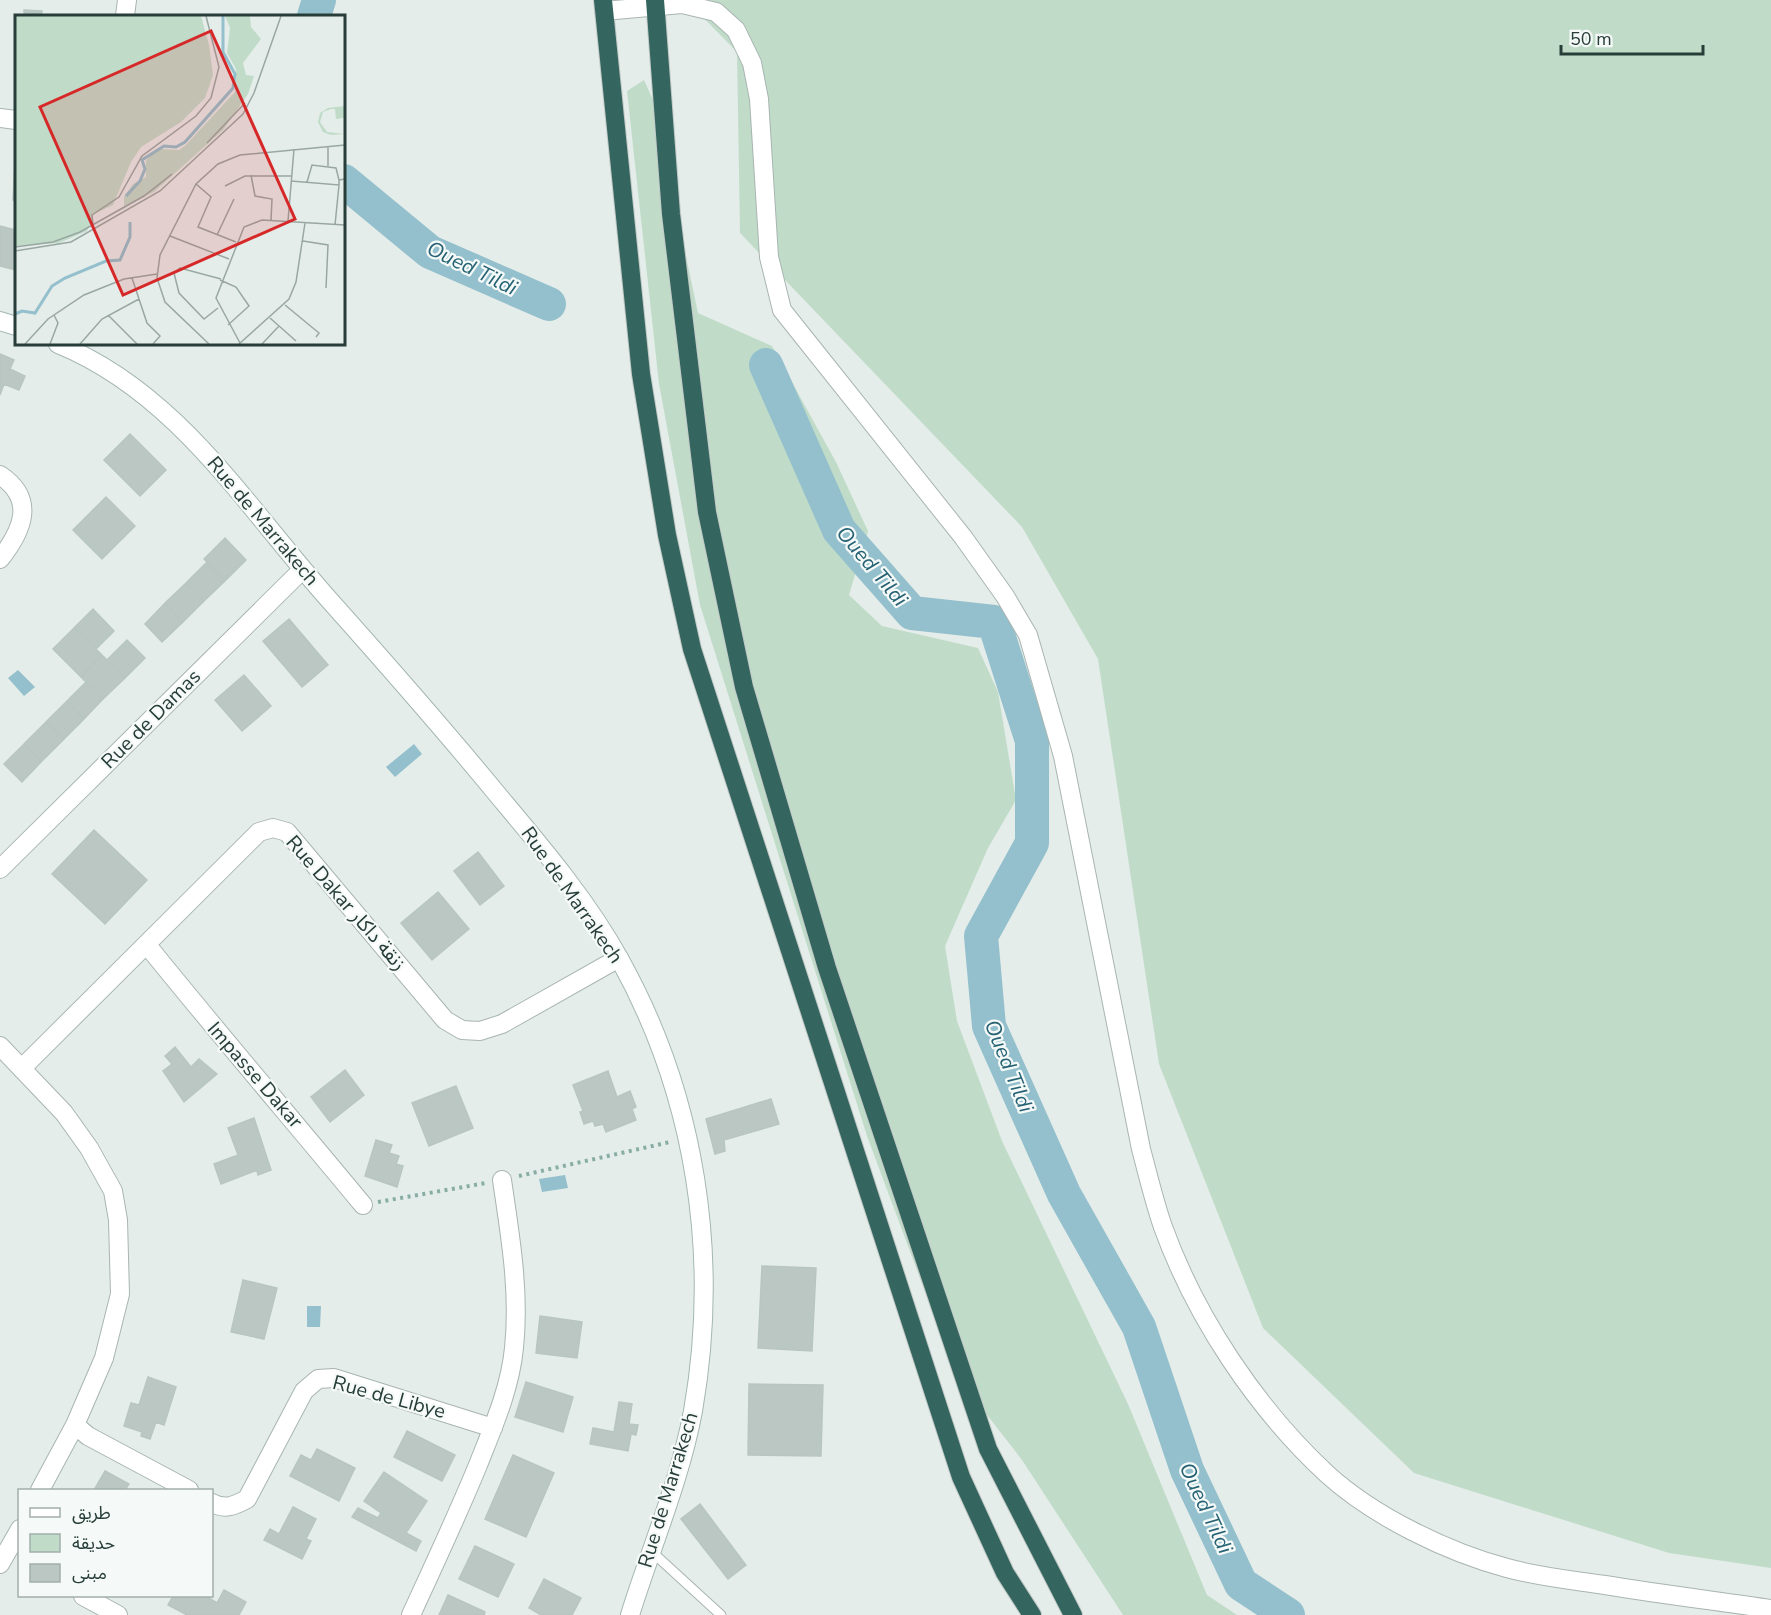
<svg xmlns="http://www.w3.org/2000/svg" width="1771" height="1615" font-family="'Nunito Sans','Noto Sans Arabic',sans-serif">
	<style>
		.green { fill: #c0dcc9 }
		.water { fill: #93c0cc }
		.lines { fill: none; stroke-linecap: round; stroke-linejoin: round }
		.river { stroke: #93c0cc; stroke-width: 34 }
		.building { fill: #bac7c3; stroke: #b8c6c1; stroke-width: 1.5 }
		.lane-casing { stroke: #a8b5b1; stroke-width: 11 }
		.street-casing { stroke: #a8b5b1; stroke-width: 20 }
		.secondary-casing { stroke: #a4b7b2; stroke-width: 20 }
		.highway-casing { stroke: #c2c9c7; stroke-width: 20 }
		.path { stroke: #88ada4; stroke-width: 4; stroke-dasharray: 3 4.5; stroke-linecap: butt }
		.lane { stroke: #fff; stroke-width: 9 }
		.street { stroke: #fff; stroke-width: 18 }
		.secondary { stroke: #fff; stroke-width: 18 }
		.highway { stroke: #34665f; stroke-width: 18 }
		.labels { text-anchor: middle; dominant-baseline: central; stroke-width: 4.5; stroke-linejoin: round; paint-order: stroke }
		.street-label { font-size: 20px; fill: #263d38; stroke: #f5f9f8 }
		.water-label { font-size: 21px; font-style: italic; fill: #256274; stroke: #f5f9f8 }
		.inset-river { fill: none; stroke: #93c0cc; stroke-width: 3 }
		.inset-road { fill: none; stroke: #99a7a3; stroke-width: 1.5 }
		.view { fill: #d62828; fill-opacity: 0.15; stroke: #d62828; stroke-width: 3 }
		.inset-edge { fill: none; stroke: #263d38; stroke-width: 3 }
	</style>
	<rect width="100%" height="100%" fill="#e5edea"/>
	<!-- green -->
	<path class="green" d="M686,0H1771V1568L1669,1553L1414,1473L1263,1328L1159,1064L1098,659L1022,527L740,233L737,52Z
		M644,80L653,100L698,313L772,346L836,462L868,531L849,595L882,626L978,648L998,692L1016,800L988,848L945,946L957,1021L1002,1141L1128,1404L1207,1595L1237,1615H1123L1022,1460L956,1375L867,1136L700,605L659,384L627,91Z"/>
	<!-- water -->
	<path class="water" d="M18,670L35,687L24,696L8,678Z
		M414,744L422,754L395,777L386,767Z
		M565,1175L568,1188L542,1192L539,1179Z
		M307,1306H321L320,1327H307Z"/>
	<g class="lines">
		<!-- river -->
		<path class="river" d="M314,16L319,0
			M344,181L430,252L549,304
			M766,365L839,530L912,613L994,622L1032,741V843L981,936L989,1026L1064,1194L1139,1327L1187,1470L1241,1584L1288,1615"/>
	</g>
	<!-- building -->
	<path class="building" d="M24,10L42,11L41,16H24Z
		M16,144V200H13Z
		M0,226L16,230V270L0,266Z
		M0,354L14,360L10,369L25,376L19,390L4,384L0,395Z
		M130,434L166,470L140,496L104,460Z
		M106,497L135,526L102,559L73,530Z
		M225,538L246,560L225,581L204,559Z
		M207,562L225,581L204,601L186,583Z
		M186,583L204,601L183,622L165,603Z
		M165,603L183,622L162,642L145,624Z
		M93,609L114,631L96,649L74,628Z
		M289,619L328,665L302,687L263,641Z
		M74,628L102,655L81,677L53,649Z
		M127,640L145,658L125,678L107,660Z
		M102,655L125,678L103,699L81,677Z
		M244,675L271,706L242,731L215,700Z
		M86,682L103,699L84,719L67,701Z
		M67,701L84,719L64,739L46,722Z
		M46,722L64,739L41,762L24,744Z
		M24,744L41,762L22,782L4,764Z
		M94,830L147,880L105,924L52,874Z
		M478,852L504,886L480,905L454,871Z
		M438,892L469,929L432,960L401,923Z
		M175,1047L191,1067L199,1059L217,1074L184,1102L163,1071L172,1064L165,1056Z
		M345,1070L364,1095L330,1122L311,1097Z
		M608,1071L617,1097L630,1091L636,1107L632,1109L636,1120L606,1132L603,1124L595,1126L593,1121L584,1124L580,1112L583,1111L573,1085Z
		M456,1086L473,1128L429,1146L412,1103Z
		M771,1099L779,1124L724,1140L725,1151L715,1154L706,1119Z
		M254,1118L271,1170L258,1175L257,1170L221,1184L214,1164L238,1155L228,1128Z
		M376,1140L392,1145L389,1153L399,1156L396,1164L403,1166L397,1187L365,1176Z
		M762,1266L816,1268L812,1351L758,1348Z
		M243,1280L277,1288L264,1339L231,1332Z
		M540,1316L582,1322L577,1358L536,1353Z
		M148,1377L176,1387L164,1425L156,1422L150,1439L141,1436L142,1432L124,1426L131,1403L139,1405Z
		M526,1382L573,1397L563,1432L515,1417Z
		M749,1384L823,1385L821,1456L748,1455Z
		M619,1402L632,1404L629,1424L638,1425L636,1435L631,1434L628,1451L590,1444L593,1428L614,1432Z
		M407,1431L455,1455L442,1481L394,1457Z
		M317,1449L355,1468L339,1501L290,1476L301,1455L311,1460Z
		M513,1455L554,1473L526,1537L485,1519Z
		M105,1471L129,1484L125,1490H94Z
		M384,1472L427,1501L406,1533L421,1541L416,1551L352,1517L358,1508L378,1518L381,1513L364,1501Z
		M700,1504L746,1565L728,1579L681,1519Z
		M293,1507L316,1519L306,1539L311,1541L302,1559L264,1540L270,1529L279,1534Z
		M475,1546L514,1564L498,1597L459,1579Z
		M544,1579L581,1598L572,1615H541L529,1608Z
		M224,1590L246,1602L239,1615H187L168,1605L173,1596H206L217,1603Z
		M448,1595L485,1612L484,1615H439Z"/>
	<g class="lines">
		<!-- lane casing -->
		<g class="lane-casing">
			<path id="lane" d="M651,1551L721,1615"/>
		</g>
		<!-- street casing -->
		<g class="street-casing">
			<path id="street" d="M604,11L682,4L716,12L736,30L752,63L759,99L769,257L782,310L963,537L1005,596L1028,635L1063,756L1141,1149C1148,1175 1154,1201 1163,1227C1196,1318 1256,1408 1327,1474C1373,1516 1447,1552 1507,1568C1539,1577 1572,1580 1605,1585C1660,1594 1716,1601 1771,1609
				M125,16L127,0
				M0,118L16,120
				M0,475C36,499 23,530 0,559
				M0,869L302,570
				M147,945C218,1033 291,1118 363,1205
				M0,1046L64,1113L89,1148L113,1191L118,1220L120,1294L104,1358L75,1425L40,1490
				M22,1068L259,832L273,828L287,832L445,1020L462,1030L480,1031L502,1024L619,958
				M75,1425L88,1436L189,1490
				M212,1503C225,1510 234,1506 247,1499L304,1391L318,1379L334,1378L493,1428
				M0,1564L20,1529
				M83,1596L118,1615
				M411,1615C434,1565 457,1516 478,1465C493,1427 510,1389 514,1348C520,1291 510,1235 502,1180"/>
		</g>
		<!-- secondary casing -->
		<g class="secondary-casing">
			<path id="secondary" d="M0,321L16,326
				M58,344C179,393 248,510 332,603C390,668 447,733 502,800C544,850 588,902 620,960C696,1097 720,1256 693,1411C680,1481 651,1547 630,1615"/>
		</g>
		<!-- highway casing -->
		<g class="highway-casing">
			<path id="highway" d="M603,0L641,374L667,535L692,649L961,1477L1005,1573L1032,1615
				M655,0L671,214L707,512L744,687L827,968L988,1449L1073,1615"/>
		</g>
		<!-- path -->
		<path class="path" d="M519,1176L670,1142
			M378,1202L486,1183"/>
		<!-- lane -->
		<use href="#lane" class="lane"/>
		<!-- street -->
		<use href="#street" class="street"/>
		<!-- secondary -->
		<use href="#secondary" class="secondary"/>
		<!-- highway -->
		<use href="#highway" class="highway"/>
	</g>
	<g class="labels">
		<!-- street labels -->
		<g class="street-label">
			<text transform="translate(263 521) rotate(50)">Rue de Marrakech</text>
			<text transform="translate(151 719) rotate(-45)">Rue de Damas</text>
			<text transform="translate(572 895) rotate(55)">Rue de Marrakech</text>
			<text transform="translate(346 903) rotate(49)">Rue Dakar زنقة داكار</text>
			<text transform="translate(255 1075) rotate(49)">Impasse Dakar</text>
			<text transform="translate(389 1397) rotate(15)">Rue de Libye</text>
			<text transform="translate(668 1490) rotate(-73)">Rue de Marrakech</text>
		</g>
		<!-- water labels -->
		<g class="water-label">
			<text transform="translate(472 268) rotate(26)">Oued Tildi</text>
			<text transform="translate(872 566) rotate(50)">Oued Tildi</text>
			<text transform="translate(1009 1066) rotate(68)">Oued Tildi</text>
			<text transform="translate(1206 1508) rotate(65)">Oued Tildi</text>
		</g>
	</g>
	<!-- overview -->
	<g transform="translate(15 15)">
		<rect width="330" height="330" fill="#e5edea"/>
		<path d="M0,1H186L194,30L198,60L190,83L166,107L126,132L116,147L98,190L79,199L72,216L44,228L0,231ZM210,1H235L236,12L246,24L228,48L231,60L239,61L233,79L209,114L139,177L109,191V182L118,169L131,162V146L135,141L145,134L164,135L171,130L220,77L221,54L212,38L215,13ZM330,91L329,103L321,104L320,94H316L308,97L305,107L312,117L330,119L316,120L308,117L303,107L305,98L313,93Z" fill="#c0dcc9"/>
		<path class="inset-river" d="M111,181L125,166L130,154L127,145L149,131L161,132L170,127L218,73L220,59L208,37V1M0,299L7,296L20,298L37,271L50,263L91,246L105,245L115,222V207"/>
		<path class="inset-road" d="M192,128L230,88M313,151V131M236,160L240,181L257,184L256,205M276,166L324,170V165L330,164M292,167L297,150L321,153L324,165M181,169L196,182L183,212L221,227M210,171L230,161H277M273,206L279,134M78,210L77,200L104,182L127,141L181,101L196,83L204,52L191,1M320,210L324,170M202,220L219,184M155,221L214,244M288,226L313,230L311,273M0,232L38,227L65,217L129,181L157,159M0,236L56,227L145,176L228,99L239,78L266,1M117,263L132,308L145,321L138,329M205,265L221,272L234,291L213,310M270,290L304,318L301,322M203,293L189,304L164,278L159,258L165,253L206,264M93,300L122,329M255,303L281,326M225,328L201,283L229,212L247,205L330,210M10,329L33,304L69,280L109,264L142,259M35,329L43,308L39,300M65,329L87,304L124,284M194,329L150,287L142,263L145,240L181,169L203,149L225,140L330,130M224,329L274,284L281,267L290,208M247,329L264,311"/>
		<path class="view" d="M196,16L280,204L108,280L25,92Z"/>
		<rect width="330" height="330" class="inset-edge"/>
	</g>
	<!-- legend -->
	<rect x="18" y="1489" width="195" height="108" fill="#f5f9f8" stroke="#a2aeab" stroke-width="1.5"/>
	<rect x="30" y="1508" width="30" height="9" fill="#ffffff" stroke="#a2aeab" stroke-width="1.5"/>
	<text x="72" y="1519" font-size="18" fill="#263d38">طريق</text>
	<rect x="30" y="1534" width="30" height="18" fill="#c0dcc9" stroke="#a2aeab" stroke-width="1.5"/>
	<text x="72" y="1549" font-size="18" fill="#263d38">حديقة</text>
	<rect x="30" y="1564" width="30" height="18" fill="#bac7c3" stroke="#a2aeab" stroke-width="1.5"/>
	<text x="72" y="1579" font-size="18" fill="#263d38">مبنى</text>
	<!-- scale -->
	<path d="M1561 45v9h142v-9" fill="none" stroke="#263d38" stroke-width="3"/>
	<text x="1570" y="45" font-size="18" fill="#263d38" stroke="#f5f9f8" stroke-width="4.5" paint-order="stroke">50 m</text>
</svg>
